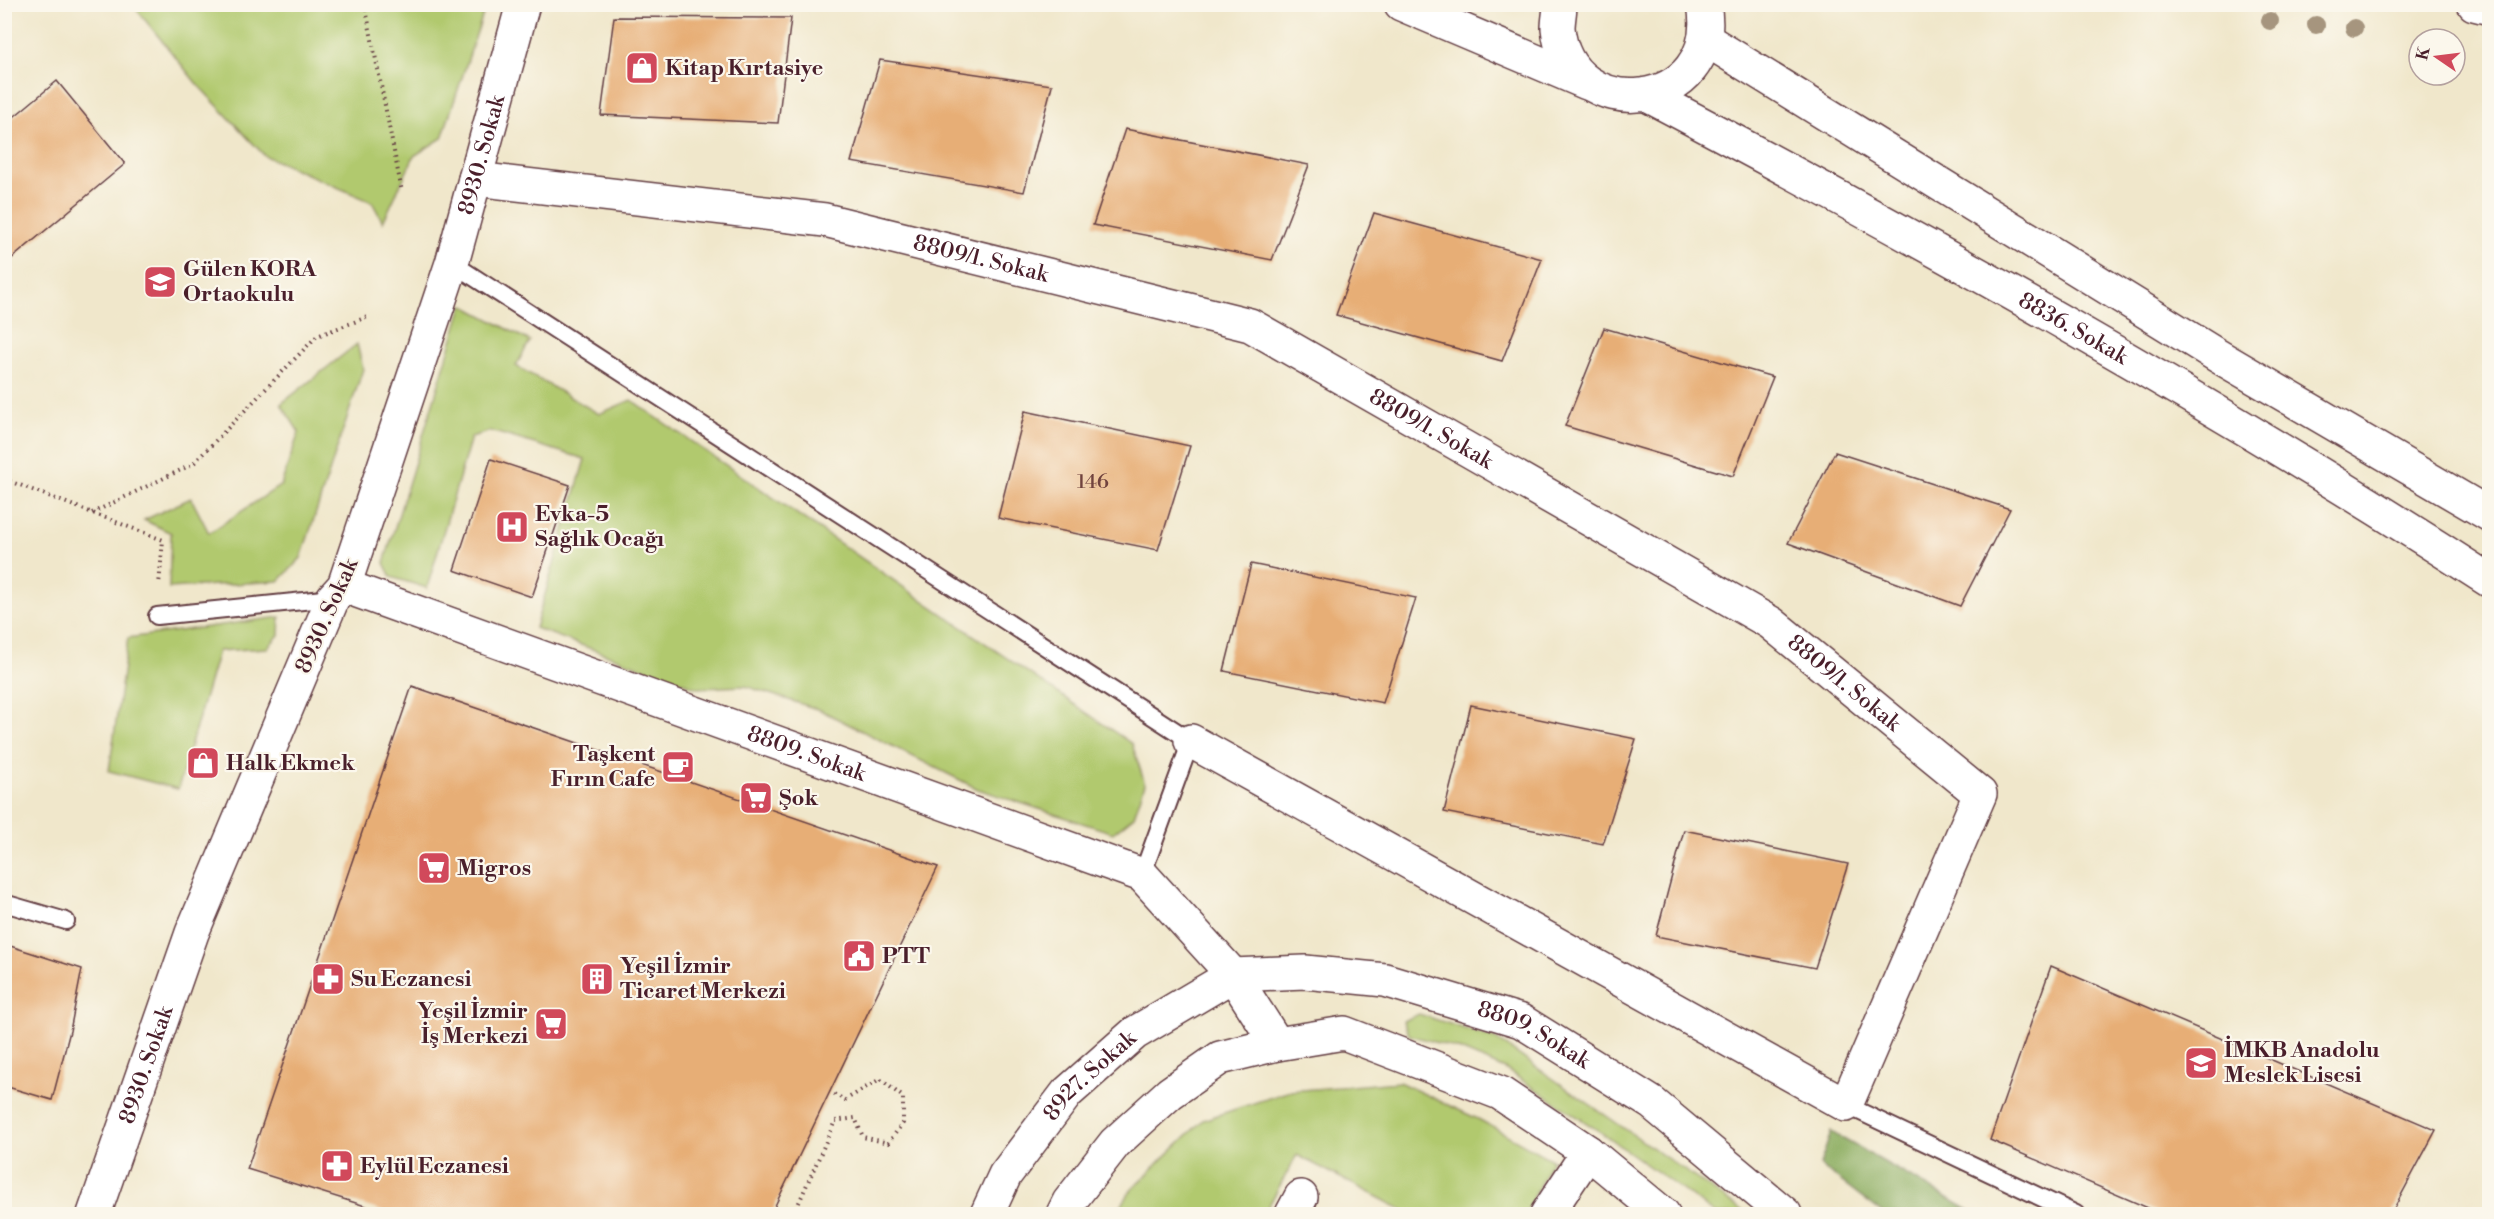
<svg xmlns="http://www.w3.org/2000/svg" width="2494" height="1219" font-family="'Libre Bodoni',serif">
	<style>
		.green { fill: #b1c96e; stroke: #7e744c; stroke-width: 1.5 }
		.forest { fill: #8cad61; stroke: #6b6646; stroke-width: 1.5 }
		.building { fill: #e7ae76 }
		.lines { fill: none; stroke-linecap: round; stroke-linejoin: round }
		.service-casing { stroke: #633d43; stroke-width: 20 }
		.minor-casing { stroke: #633d43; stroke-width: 36 }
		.tertiary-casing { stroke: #633d43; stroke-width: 36 }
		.path { stroke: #633d43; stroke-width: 4; stroke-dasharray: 1.5 4.5; stroke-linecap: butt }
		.service { stroke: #fff; stroke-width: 16 }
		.minor { stroke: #fff; stroke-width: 33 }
		.tertiary { stroke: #fff; stroke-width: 33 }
		.tree { fill: #a6957e }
		.labels { text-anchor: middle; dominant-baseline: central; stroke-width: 4.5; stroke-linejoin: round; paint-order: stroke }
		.number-label { font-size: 20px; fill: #71433e }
		.poi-label { font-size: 22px; font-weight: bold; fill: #4a1f2b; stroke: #fbf7ec; text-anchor: start }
		.street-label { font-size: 22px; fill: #4a1f2b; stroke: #fbf7ec }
	</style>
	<rect width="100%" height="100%" fill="#fbf7ec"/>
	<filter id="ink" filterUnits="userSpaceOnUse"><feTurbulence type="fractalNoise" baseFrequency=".0167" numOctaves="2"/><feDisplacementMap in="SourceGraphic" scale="12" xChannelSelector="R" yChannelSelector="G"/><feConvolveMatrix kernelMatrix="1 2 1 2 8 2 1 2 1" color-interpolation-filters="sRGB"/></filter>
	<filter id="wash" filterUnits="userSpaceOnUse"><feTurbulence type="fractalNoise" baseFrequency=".008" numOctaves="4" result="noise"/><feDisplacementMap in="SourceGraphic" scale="24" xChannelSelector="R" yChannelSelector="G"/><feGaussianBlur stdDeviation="1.35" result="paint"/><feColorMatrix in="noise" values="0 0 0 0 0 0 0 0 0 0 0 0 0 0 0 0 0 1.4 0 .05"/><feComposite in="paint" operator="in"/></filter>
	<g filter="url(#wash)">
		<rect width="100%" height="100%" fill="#f0e7cb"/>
		<!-- green -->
		<path class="green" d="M133,5H486L442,138L414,156L383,222L372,202L265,156L197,84Z
			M463,305L530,341L516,366L599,414L631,400L1132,744L1145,784L1134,816L1113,833L978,789L820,710L745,686L697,688L535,628L585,459L491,431L471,437L427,588L391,577L384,563Z
			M357,344L363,369L301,558L279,581L169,588L171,533L144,520L191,498L209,533L281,485L299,432L281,404Z
			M280,617L279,635L267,648L218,651L178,789L109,771L128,638Z
			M1419,1014L1496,1039L1747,1214H1716L1599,1131L1505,1069L1458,1049L1409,1035L1403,1021Z
			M1399,1082L1480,1120L1552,1160L1525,1214H1410L1297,1155L1264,1214H1116L1132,1189L1203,1120L1290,1091Z"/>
		<!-- forest -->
		<path class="forest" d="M1831,1132L1976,1214H1884L1820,1165Z"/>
		<g id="blocks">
			<!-- building -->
			<path class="building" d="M614,17L791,18L778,123L601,115Z
				M880,60L1052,85L1024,192L851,162Z
				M57,81L125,164L4,265V125Z
				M1125,129L1309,165L1272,260L1093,225Z
				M1374,213L1542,259L1502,361L1336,315Z
				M1604,328L1773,377L1733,476L1565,426Z
				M1025,411L1190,446L1158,550L998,518Z
				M1835,452L2010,509L1960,606L1788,543Z
				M491,459L570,485L532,597L454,570Z
				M1251,564L1416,598L1383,703L1224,671Z
				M412,686L938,867L771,1214H391L247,1169Z
				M1471,705L1636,739L1603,844L1444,812Z
				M1684,830L1848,864L1815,968L1656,936Z
				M4,944L82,969L70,1031L52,1100L4,1086Z
				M2051,966L2436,1130L2391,1214H2162L1990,1140Z"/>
		</g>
	</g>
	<g filter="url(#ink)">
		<use href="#blocks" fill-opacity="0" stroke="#633d43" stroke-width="1.5"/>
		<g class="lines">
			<!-- service casing -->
			<g class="service-casing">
				<path id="service" d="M452,263L1191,741L1142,875
					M157,616L333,598
					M4,903L66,921
					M1846,1105L2076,1214"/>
			</g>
			<!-- minor casing -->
			<g class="minor-casing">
				<g id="minor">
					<path id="s1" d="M475,179L825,220L1250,325L1771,623L1980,794L1846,1105L1191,741"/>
					<path id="s2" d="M344,586L1142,875L1233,975L1277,1044"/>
					<path id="s3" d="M94,1214L192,933L333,598L344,586L452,263L523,4"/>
					<path d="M1292,1214L1301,1197"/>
					<path d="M1547,1214L1588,1152"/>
				</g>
			</g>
			<!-- tertiary casing -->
			<g class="tertiary-casing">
				<g id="tertiary">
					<path d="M1401,4L1587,83"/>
					<path d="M1560,4C1560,12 1558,20 1558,28C1567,128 1724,114 1704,4"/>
					<path d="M2474,4L2490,8"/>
					<path d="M1705,39L2218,356L2490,515"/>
					<path id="s4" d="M1647,95C1934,246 2218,405 2490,581"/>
					<path id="s5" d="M987,1214L1005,1175L1067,1093L1135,1033L1233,975L1305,972L1385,980L1521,1021L1652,1103L1785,1214"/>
					<path d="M1063,1214L1069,1202L1115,1143L1170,1093L1220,1058L1277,1044L1344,1033L1500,1093L1588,1152L1663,1214"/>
				</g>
			</g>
			<!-- path -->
			<path class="path" d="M365,4L402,192
				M4,479L163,540L159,585
				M92,513L193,464L317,336L370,316
				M794,1214L835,1121L855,1118L863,1137L888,1143L903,1123V1097L880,1079L845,1100L830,1092"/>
			<!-- service -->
			<use href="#service" class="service"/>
			<!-- minor -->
			<use href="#minor" class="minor"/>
			<!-- tertiary -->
			<use href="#tertiary" class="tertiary"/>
		</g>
		<!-- trees -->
		<g class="tree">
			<circle cx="2270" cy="21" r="9"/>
			<circle cx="2316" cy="25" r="9"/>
			<circle cx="2354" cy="28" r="9"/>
		</g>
	</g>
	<!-- icons -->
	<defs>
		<g id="shop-square" transform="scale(1.725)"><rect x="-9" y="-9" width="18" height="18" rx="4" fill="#d1495b" stroke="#fbf7ec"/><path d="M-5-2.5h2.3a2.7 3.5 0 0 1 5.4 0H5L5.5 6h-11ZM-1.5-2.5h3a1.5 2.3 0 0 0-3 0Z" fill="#fff"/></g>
		<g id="school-square" transform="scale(1.725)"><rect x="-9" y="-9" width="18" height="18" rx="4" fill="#d1495b" stroke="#fbf7ec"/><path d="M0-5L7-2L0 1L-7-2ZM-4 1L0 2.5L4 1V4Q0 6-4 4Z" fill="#fff"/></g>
		<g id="hospital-square" transform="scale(1.725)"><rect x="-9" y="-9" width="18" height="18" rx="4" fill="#d1495b" stroke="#fbf7ec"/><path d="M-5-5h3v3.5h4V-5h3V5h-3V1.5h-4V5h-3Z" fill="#fff"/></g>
		<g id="cafe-square" transform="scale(1.725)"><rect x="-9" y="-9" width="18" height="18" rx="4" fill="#d1495b" stroke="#fbf7ec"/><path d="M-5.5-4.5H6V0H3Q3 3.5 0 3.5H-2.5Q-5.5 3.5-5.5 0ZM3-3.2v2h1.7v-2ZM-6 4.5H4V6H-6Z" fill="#fff"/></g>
		<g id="supermarket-square" transform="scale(1.725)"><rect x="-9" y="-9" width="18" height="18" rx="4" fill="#d1495b" stroke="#fbf7ec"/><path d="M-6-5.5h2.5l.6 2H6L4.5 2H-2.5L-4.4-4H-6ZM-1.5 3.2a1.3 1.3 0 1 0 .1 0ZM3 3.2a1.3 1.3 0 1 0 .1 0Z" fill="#fff"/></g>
		<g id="civic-square" transform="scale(1.725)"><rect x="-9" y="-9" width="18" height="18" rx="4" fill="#d1495b" stroke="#fbf7ec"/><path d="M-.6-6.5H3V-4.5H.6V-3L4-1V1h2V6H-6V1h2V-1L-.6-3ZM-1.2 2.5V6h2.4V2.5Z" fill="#fff"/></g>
		<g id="pharmacy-square" transform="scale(1.725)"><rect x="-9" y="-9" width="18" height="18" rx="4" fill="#d1495b" stroke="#fbf7ec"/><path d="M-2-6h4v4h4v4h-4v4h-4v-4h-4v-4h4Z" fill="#fff"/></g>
		<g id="building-square" transform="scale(1.725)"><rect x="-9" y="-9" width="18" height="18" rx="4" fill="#d1495b" stroke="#fbf7ec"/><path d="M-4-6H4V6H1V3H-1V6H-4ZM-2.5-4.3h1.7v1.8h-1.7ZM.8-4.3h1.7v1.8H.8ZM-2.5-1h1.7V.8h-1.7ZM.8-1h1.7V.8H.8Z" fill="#fff"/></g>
	</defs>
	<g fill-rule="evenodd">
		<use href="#shop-square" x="642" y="68"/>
		<use href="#school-square" x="160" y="282"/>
		<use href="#hospital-square" x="512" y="527"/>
		<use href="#shop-square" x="203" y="763"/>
		<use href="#cafe-square" x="678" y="767"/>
		<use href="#supermarket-square" x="756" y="798"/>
		<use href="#supermarket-square" x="434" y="868"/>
		<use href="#civic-square" x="859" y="956"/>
		<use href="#pharmacy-square" x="328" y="979"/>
		<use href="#building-square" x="597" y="979"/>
		<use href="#supermarket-square" x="551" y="1024"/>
		<use href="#school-square" x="2201" y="1063"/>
		<use href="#pharmacy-square" x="337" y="1166"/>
	</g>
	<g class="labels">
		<!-- number labels -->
		<g class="number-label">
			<text x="1093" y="482">146</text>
		</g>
		<!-- poi labels -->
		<g class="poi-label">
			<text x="665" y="68">Kitap Kırtasiye</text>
			<text x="183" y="269">Gülen KORA<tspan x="183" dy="25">Ortaokulu</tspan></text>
			<text x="535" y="514">Evka-5<tspan x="535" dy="25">Sağlık Ocağı</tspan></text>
			<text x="655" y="754" text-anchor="end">Taşkent<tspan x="655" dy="25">Fırın Cafe</tspan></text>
			<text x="226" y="763">Halk Ekmek</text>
			<text x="779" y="798">Şok</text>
			<text x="457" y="868">Migros</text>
			<text x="882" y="956">PTT</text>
			<text x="620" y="966">Yeşil İzmir<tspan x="620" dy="25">Ticaret Merkezi</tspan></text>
			<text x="351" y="979">Su Eczanesi</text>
			<text x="528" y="1011" text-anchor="end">Yeşil İzmir<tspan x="528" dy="25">İş Merkezi</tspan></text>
			<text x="2224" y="1050">İMKB Anadolu<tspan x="2224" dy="25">Meslek Lisesi</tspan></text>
			<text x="360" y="1166">Eylül Eczanesi</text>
		</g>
		<!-- street labels -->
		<g class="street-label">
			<text stroke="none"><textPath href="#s3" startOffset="1130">8930. Sokak</textPath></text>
			<text stroke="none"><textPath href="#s1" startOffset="513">8809/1. Sokak</textPath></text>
			<text stroke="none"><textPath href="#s4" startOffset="486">8836. Sokak</textPath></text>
			<text stroke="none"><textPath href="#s1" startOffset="999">8809/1. Sokak</textPath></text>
			<text transform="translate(327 616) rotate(-66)">8930. Sokak</text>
			<text stroke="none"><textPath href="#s1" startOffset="1485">8809/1. Sokak</textPath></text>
			<text stroke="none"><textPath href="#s2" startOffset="492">8809. Sokak</textPath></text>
			<text stroke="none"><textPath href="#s5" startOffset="662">8809. Sokak</textPath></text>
			<text stroke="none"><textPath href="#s3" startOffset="158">8930. Sokak</textPath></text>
			<text stroke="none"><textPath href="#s5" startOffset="174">8927. Sokak</textPath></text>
		</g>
	</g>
	<!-- margin -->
	<rect width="2494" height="1219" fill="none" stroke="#fbf7ec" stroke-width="24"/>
	<!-- north arrow -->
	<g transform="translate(2437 57) rotate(284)"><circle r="28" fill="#fbf7ec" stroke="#b4a19f" stroke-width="1.5"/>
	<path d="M0-4.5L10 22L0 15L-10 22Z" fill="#d1495b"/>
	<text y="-9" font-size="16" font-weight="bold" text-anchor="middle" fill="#4a1f2b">K</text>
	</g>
</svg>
